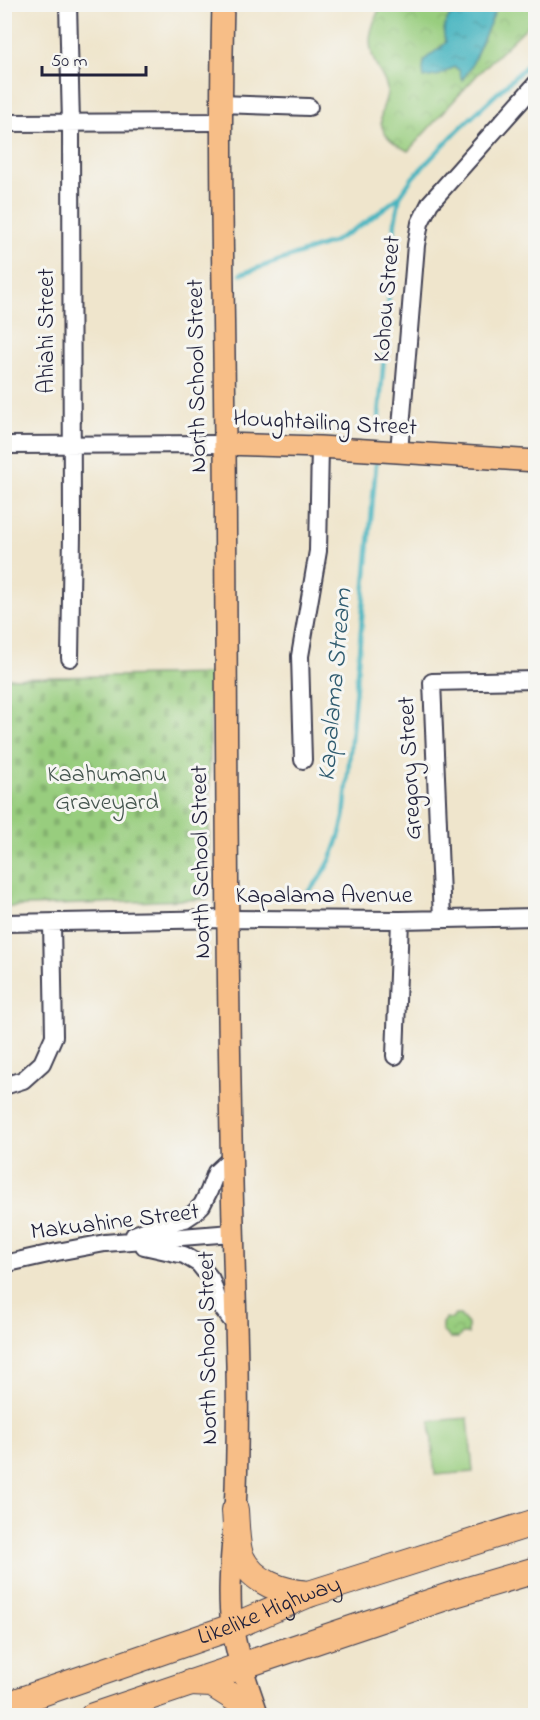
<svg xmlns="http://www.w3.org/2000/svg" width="540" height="1720" font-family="'Indie Flower',sans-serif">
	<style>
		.grass { fill: #98cd7e; stroke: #5d785c; stroke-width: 1.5 }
		.cemetery { fill: url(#cemetery-stones); stroke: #5d785c; stroke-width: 1.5 }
		.park { fill: url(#park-crowns); stroke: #5d785c; stroke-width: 1.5 }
		.water { fill: url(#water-ripples); stroke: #346b7d; stroke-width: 1.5 }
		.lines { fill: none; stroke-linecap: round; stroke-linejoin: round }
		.stream { stroke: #45b4bf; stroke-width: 4.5 }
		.minor-casing { stroke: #413f51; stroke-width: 20 }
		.major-casing { stroke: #413f51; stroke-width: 24 }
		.highway-casing { stroke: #413f51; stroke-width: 28 }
		.minor { stroke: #fff; stroke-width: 16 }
		.major { stroke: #f7be87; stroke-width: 21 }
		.highway { stroke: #f7be87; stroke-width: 26 }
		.labels { text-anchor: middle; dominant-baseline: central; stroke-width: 6; stroke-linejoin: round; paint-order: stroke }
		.street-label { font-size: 24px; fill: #22223b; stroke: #f6f6f2 }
		.park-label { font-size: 24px; fill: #45554f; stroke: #f6f6f2 }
		.water-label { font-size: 26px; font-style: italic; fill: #305c70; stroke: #f6f6f2 }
	</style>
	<defs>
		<pattern id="cemetery-stones" width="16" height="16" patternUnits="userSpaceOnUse" patternTransform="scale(1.5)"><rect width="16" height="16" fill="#98cd7e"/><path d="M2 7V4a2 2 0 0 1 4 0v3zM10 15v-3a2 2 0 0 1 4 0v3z" fill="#83b06e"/></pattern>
		<pattern id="park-crowns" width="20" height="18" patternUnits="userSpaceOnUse" patternTransform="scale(1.5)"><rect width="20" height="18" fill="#98cd7e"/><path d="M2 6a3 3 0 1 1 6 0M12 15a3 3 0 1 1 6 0" fill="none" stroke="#83b06e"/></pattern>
		<pattern id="water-ripples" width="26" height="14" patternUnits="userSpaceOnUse" patternTransform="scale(1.5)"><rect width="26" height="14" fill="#45b4bf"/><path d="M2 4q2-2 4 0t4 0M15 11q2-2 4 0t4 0" fill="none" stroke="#39929c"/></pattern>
	</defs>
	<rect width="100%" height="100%" fill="#f6f6f2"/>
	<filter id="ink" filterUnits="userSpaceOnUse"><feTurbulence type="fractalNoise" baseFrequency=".0167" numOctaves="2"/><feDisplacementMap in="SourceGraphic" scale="12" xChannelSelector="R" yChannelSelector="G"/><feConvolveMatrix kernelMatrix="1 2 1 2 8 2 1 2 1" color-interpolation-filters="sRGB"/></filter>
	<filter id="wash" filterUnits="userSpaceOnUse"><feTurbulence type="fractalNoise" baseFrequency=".008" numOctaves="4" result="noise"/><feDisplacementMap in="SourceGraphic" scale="24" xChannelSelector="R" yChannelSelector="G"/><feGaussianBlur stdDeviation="1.35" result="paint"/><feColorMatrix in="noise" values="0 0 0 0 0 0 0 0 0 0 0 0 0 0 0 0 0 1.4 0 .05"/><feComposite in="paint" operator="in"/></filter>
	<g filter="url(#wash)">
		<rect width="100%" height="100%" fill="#efe5cc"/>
		<!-- grass -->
		<path class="grass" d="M468,1418L473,1472L435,1475L430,1421Z"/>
		<!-- cemetery -->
		<path class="cemetery" d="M211,674L208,899L5,907V678Z"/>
		<!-- park -->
		<path class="park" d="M381,5H535V19L479,73L408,151C388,141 376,130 383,107C385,101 388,95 387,89C386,81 381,75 377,67C365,43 370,29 381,5Z
			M455,1315H460L468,1324V1334H462L458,1338H450L442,1331V1323L446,1318L452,1319Z"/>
		<!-- water -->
		<path class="water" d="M459,4L498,5L470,69L462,80L459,70L454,67L440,75L424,78C419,53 434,57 446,42C439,28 449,16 459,4Z"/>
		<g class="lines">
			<!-- stream -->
			<path class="stream" d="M241,274L333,242L366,222L400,196
				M379,417L395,221L400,196L413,177L459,129L536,57
				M302,897C327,877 337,848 344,818L376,464"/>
		</g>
	</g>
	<g filter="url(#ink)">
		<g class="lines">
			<!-- minor casing -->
			<g class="minor-casing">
				<path id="minor" d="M68,4L71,123L72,533L70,658
					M220,104L309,107
					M4,123L221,122
					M4,445L225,444
					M399,452L416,245L420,223L430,203L536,84
					M303,760L300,656L318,551L320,447
					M442,919L432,682L536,680
					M4,923L228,919L400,920L536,917
					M395,1056L400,920
					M4,1086L23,1080L42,1063L54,1036L52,923
					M134,1235L157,1226L185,1219L194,1213L202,1205L209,1191L216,1172L230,1159
					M144,1246L184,1255L199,1264L211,1279L219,1304L236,1326
					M4,1264L57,1252L105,1243L232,1233"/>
			</g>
			<!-- major casing -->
			<g class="major-casing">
				<path id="major" d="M223,4C219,151 224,297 225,444C227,737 226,1030 236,1323C238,1386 238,1450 235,1512C233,1549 227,1588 232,1624C236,1655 248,1686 258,1716
					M225,444L320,447L536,461"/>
			</g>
			<!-- highway casing -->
			<g class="highway-casing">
				<g id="highway">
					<path d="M235,1510C236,1522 236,1546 241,1557C253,1583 283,1592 309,1594"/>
					<path d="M190,1683L212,1684L242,1703L253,1716"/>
					<path id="s1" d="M4,1706L232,1627L309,1594L536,1522"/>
					<path d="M93,1716L458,1593L536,1570"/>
				</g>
			</g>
			<!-- minor -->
			<use href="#minor" class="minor"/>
			<!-- major -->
			<use href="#major" class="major"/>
			<!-- highway -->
			<use href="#highway" class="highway"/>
		</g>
	</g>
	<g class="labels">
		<!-- street labels -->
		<g class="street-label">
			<text transform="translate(388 299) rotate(-85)">Kohou Street</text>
			<text transform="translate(47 331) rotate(-90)">Ahiahi Street</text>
			<text transform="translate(198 376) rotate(-91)">North School Street</text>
			<text transform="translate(325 424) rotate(3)">Houghtailing Street</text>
			<text transform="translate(411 768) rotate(-93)">Gregory Street</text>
			<text transform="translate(202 862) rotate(-91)">North School Street</text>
			<text x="324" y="896">Kapalama Avenue</text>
			<text transform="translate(115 1223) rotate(-7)">Makuahine Street</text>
			<text transform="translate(209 1348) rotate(-91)">North School Street</text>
			<text stroke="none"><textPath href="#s1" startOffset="282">Likelike Highway</textPath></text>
		</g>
		<!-- park labels -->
		<g class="park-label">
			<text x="107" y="775">Kaahumanu<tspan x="107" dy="28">Graveyard</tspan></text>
		</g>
		<!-- water labels -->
		<g class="water-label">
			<text transform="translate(336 685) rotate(-85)">Kapalama Stream</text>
		</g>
	</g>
	<!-- margin -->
	<rect width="540" height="1720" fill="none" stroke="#f6f6f2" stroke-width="24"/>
	<!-- scale -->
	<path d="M42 66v9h104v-9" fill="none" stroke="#22223b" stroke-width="3"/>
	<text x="51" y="66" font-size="18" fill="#22223b" stroke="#f6f6f2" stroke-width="4.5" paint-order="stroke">50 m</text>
</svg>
